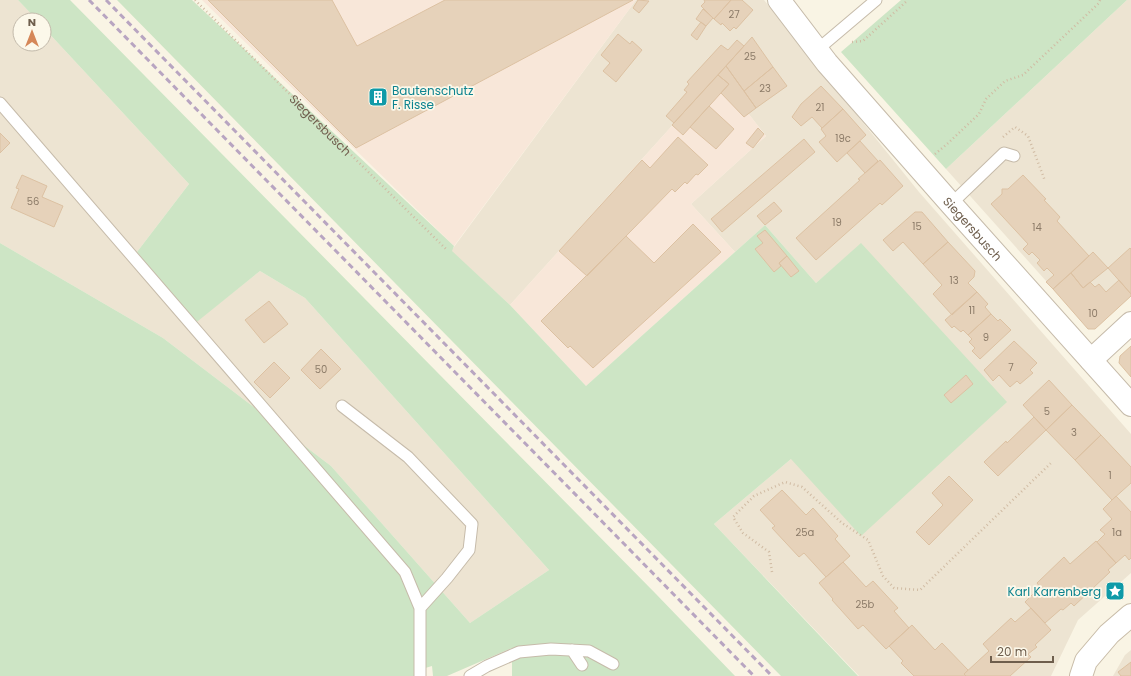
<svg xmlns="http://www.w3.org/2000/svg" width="1131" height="676" font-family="Poppins,sans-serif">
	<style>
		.residential { fill: #ede4d2 }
		.commercial { fill: #f8e7d9 }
		.green { fill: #cde5c5 }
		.building { fill: #e6d2ba; stroke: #dcc1a2 }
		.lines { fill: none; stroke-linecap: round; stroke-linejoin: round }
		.service-casing { stroke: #c6bbaa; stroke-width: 13 }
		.minor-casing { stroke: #c6bbaa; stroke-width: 24 }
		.secondary-casing { stroke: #c8bca8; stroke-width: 24 }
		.path { stroke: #d0bba3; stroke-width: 2.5; stroke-dasharray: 1 3; stroke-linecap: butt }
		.service { stroke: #fff; stroke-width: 11 }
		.minor { stroke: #fff; stroke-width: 22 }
		.secondary { stroke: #fff; stroke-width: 22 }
		.rail { stroke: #b8a5c1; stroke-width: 3; stroke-dasharray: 6 4; stroke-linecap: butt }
		.labels { text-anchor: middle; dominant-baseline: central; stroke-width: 3.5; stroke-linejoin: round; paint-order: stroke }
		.number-label { font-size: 10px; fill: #8c7b68 }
		.culture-label { font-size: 12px; fill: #0d838f; stroke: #fcf8ea; text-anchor: start }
		.street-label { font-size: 12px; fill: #6e5e4d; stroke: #fcf8ea }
	</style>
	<rect width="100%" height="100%" fill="#f9f4e4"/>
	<!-- residential -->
	<path class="residential" d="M0,0H18L37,20H20V44H44V28L189,184L137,252L193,324L260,271L305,298L549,570L470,623L331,466L163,338L0,243Z
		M636,0H764L919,192L1131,434V573L1078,620L1051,676H859L714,524L791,459L861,244L816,283L765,225L735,252L691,204L766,136L718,75L510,305L451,251Z
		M1127,0H1131V296L1095,329L1088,328L946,169Z
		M1131,650V676H1113L1125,655Z"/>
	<!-- commercial -->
	<path class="commercial" d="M202,0H636L454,246Z
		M718,75L766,136L691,204L735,252L586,386L510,305Z"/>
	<!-- green -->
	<path class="green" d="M18,0H70L656,594L735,676H512V648L447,676H433L432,666L415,671L414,676H0V243L163,338L331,466L470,623L549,570L305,298L260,271L193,325L137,252L189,184L44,28V20H37Z
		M117,0H192L454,246L452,251L510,305L586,386L765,225L816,283L861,243L1007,402L861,536L791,459L714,524L858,676H781Z
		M901,0H1127L946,169L841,52Z"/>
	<!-- building -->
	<path class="building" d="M208,0H332L357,46L445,0H633L356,148Z
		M638,0L649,1L639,13L633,8Z
		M704,0H731L714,19L701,6L705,2Z
		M731,0H742L753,10L736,29L734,27L730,31L722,23L721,25L714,19Z
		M703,9L713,18L706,26L696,19Z
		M701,22L706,26L697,40L691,35Z
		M618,34L630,44L632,41L642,50L616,82L603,71L610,63L601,55Z
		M752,37L773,67L744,91L726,66Z
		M737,40L744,46L674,123L666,116L687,92L684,90L689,84L687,82L721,45L728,50Z
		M726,66L756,108L744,117L721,93L729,84L718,75Z
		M773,67L787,86L756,108L744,91Z
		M718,75L729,84L683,135L672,125Z
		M821,86L843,109L822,128L812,117L801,126L792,117L801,104Z
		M709,106L734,129L716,149L690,127Z
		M843,109L866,135L837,162L819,142L826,136L821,129Z
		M758,128L764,134L753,148L746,143Z
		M0,133L10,143L0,153Z
		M678,137L708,165L698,175L696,174L687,184L685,182L675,192L672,189L587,276L559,251L642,160L650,168Z
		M804,139L815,152L722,232L711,219Z
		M860,141L878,161L865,173L847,153Z
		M880,160L903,186L882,205L880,203L816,260L796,238L860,180L858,179Z
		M22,175L47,186L42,197L63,206L54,227L11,208L19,189L16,188Z
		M1023,175L1046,199L1044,200L1060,217L1057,221L1089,256L1053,289L1046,282L1054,275L1047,268L1044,271L1037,263L1040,260L1032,252L1029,255L1023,249L1028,244L991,204L1002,194V189H1008Z
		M774,202L782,211L765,225L757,216Z
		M915,212H922L948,242L923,264L903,242L893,251L883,240Z
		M693,224L721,252L593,368L570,346L568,348L541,321L626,236L654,263Z
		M765,230L787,256L779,263L781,266L774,272L755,249L763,243L757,236Z
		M948,242L975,271L974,277L968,283L977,292L952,315L933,294L942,285L923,264Z
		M1130,248L1131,249V294L1108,268Z
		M1093,252L1108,268L1083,288L1071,273Z
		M787,256L799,271L791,277L779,263Z
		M1071,273L1083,288L1090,282L1095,287L1099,284L1106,292L1119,280L1131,294V296L1095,329H1088L1053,289Z
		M977,292L988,304L985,307L991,314L968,335L963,330L961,332L954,326L952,328L945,320Z
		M269,301L288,324L264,343L245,320Z
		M991,314L998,321L1000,319L1011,330L980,359L972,351L975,348L969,342L972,339L968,335Z
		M1014,341L1037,363L1030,370L1033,373L1020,384L1017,381L1010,387L999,375L993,381L984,370Z
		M1131,346V377L1119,363L1120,356Z
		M321,349L341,369L320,389L301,370Z
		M274,362L290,378L270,398L254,382Z
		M966,375L973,384L951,403L944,395Z
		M1049,380L1072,405L1046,430L1023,405Z
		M1072,405L1101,435L1075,460L1046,430Z
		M1034,417L1046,430L998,476L984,462L1006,441L1007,443Z
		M1101,435L1131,467V483L1112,500L1075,460Z
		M949,476L973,500L929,545L916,532L943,505L932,493Z
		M782,490L806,515L813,508L838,536L835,539L850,556L826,577L804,553L799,557L772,528L775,526L760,510Z
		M1116,496L1131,512V558L1129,560L1125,555L1116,563L1097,542L1105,534L1100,530L1112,519L1103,509Z
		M1096,541L1116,563L1108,570L1110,572L1074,606L1071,603L1063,610L1061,609L1045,623L1025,602L1040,587L1037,583L1064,557L1070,564Z
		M843,562L866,587L873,581L898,608L894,611L909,628L886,649L863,625L858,629L832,600L833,599L819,583Z
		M1031,608L1051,630L1035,645L1037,647L1028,654L1031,657L1010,676H966L964,674L989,651L983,644L1011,618L1015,622Z
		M912,625L935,650L942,643L968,670L964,674L966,676H914L901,663L903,661L889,646Z
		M1131,662V676H1121L1118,672Z"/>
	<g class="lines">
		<!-- service casing -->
		<g class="service-casing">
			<path id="service" d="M817,50L876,0
				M0,103L405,572L420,608V676
				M951,204L1004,153L1014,156
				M342,406L408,457L472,524L469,550L447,578L420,608
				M572,650L582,665
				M470,676L487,666L519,652L551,649L589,651L613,664"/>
		</g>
		<!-- minor casing -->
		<g class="minor-casing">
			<g id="minor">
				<path id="s2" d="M779,0L827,63L951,204L1131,405"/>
				<path d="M1091,360L1131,323"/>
			</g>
		</g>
		<!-- secondary casing -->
		<g class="secondary-casing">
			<path id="secondary" d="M1081,676L1086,661L1109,634L1131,615"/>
		</g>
		<!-- path -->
		<g class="path">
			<path id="s1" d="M195,0L446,249"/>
			<path d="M852,42L863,41L908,0"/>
			<path d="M1003,137L1015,127L1028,136L1045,181"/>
			<path d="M935,154L946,145L979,114L986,99L1005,81L1023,75L1099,3L1100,0"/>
			<path d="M772,572L769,552L743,533L733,517L754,496L785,482L802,487L842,523L868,540L883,576L894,588L920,590L1052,462"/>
		</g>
		<!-- service -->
		<use href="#service" class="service"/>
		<!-- minor -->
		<use href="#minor" class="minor"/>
		<!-- secondary -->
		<use href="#secondary" class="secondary"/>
		<!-- rail -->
		<path class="rail" d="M89,0L754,676
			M106,0L772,676"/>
	</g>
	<!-- icons -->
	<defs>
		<g id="building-square" transform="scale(1)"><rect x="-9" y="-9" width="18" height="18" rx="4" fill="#0f9aa8" stroke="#fcf8ea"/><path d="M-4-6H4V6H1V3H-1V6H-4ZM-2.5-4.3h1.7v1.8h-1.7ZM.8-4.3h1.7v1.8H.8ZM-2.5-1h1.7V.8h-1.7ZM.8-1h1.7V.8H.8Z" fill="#fff"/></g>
		<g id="sight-square" transform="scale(1)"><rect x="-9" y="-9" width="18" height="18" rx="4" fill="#0f9aa8" stroke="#fcf8ea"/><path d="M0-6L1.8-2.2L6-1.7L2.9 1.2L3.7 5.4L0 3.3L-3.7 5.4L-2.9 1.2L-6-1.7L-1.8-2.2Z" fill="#fff"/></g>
	</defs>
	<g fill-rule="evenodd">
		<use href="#building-square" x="378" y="97"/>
		<use href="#sight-square" x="1115" y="591"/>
	</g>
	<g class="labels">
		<!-- number labels -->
		<g class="number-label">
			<text x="734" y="14">27</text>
			<text x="750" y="56">25</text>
			<text x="765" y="88">23</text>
			<text x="820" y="107">21</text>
			<text x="843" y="138">19c</text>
			<text x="33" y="201">56</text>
			<text x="837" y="222">19</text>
			<text x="917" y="226">15</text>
			<text x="1037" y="227">14</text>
			<text x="954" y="280">13</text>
			<text x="972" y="310">11</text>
			<text x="1093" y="313">10</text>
			<text x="986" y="337">9</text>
			<text x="1011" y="367">7</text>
			<text x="321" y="369">50</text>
			<text x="1047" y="411">5</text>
			<text x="1074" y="432">3</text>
			<text x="1110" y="475">1</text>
			<text x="805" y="532">25a</text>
			<text x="1117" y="532">1a</text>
			<text x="865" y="604">25b</text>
		</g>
		<!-- culture labels -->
		<g class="culture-label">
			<text x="392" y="90">Bautenschutz<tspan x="392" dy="14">F. Risse</tspan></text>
			<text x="1101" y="591" text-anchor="end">Karl Karrenberg</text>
		</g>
		<!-- street labels -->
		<g class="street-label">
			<text stroke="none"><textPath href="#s1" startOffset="177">Siegersbusch</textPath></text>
			<text stroke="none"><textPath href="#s2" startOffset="300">Siegersbusch</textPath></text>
		</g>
	</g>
	<!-- north arrow -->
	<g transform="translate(32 32)"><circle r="19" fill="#fcf8ea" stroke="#c3baab"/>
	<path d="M0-3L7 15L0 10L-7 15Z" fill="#d58758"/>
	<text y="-6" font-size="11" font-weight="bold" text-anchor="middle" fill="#6e5e4d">N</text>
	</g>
	<!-- scale -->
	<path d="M991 656v6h62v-6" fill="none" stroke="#6e5e4d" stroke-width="2"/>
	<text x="997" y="656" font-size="12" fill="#6e5e4d" stroke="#fcf8ea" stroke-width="3" paint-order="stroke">20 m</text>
</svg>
